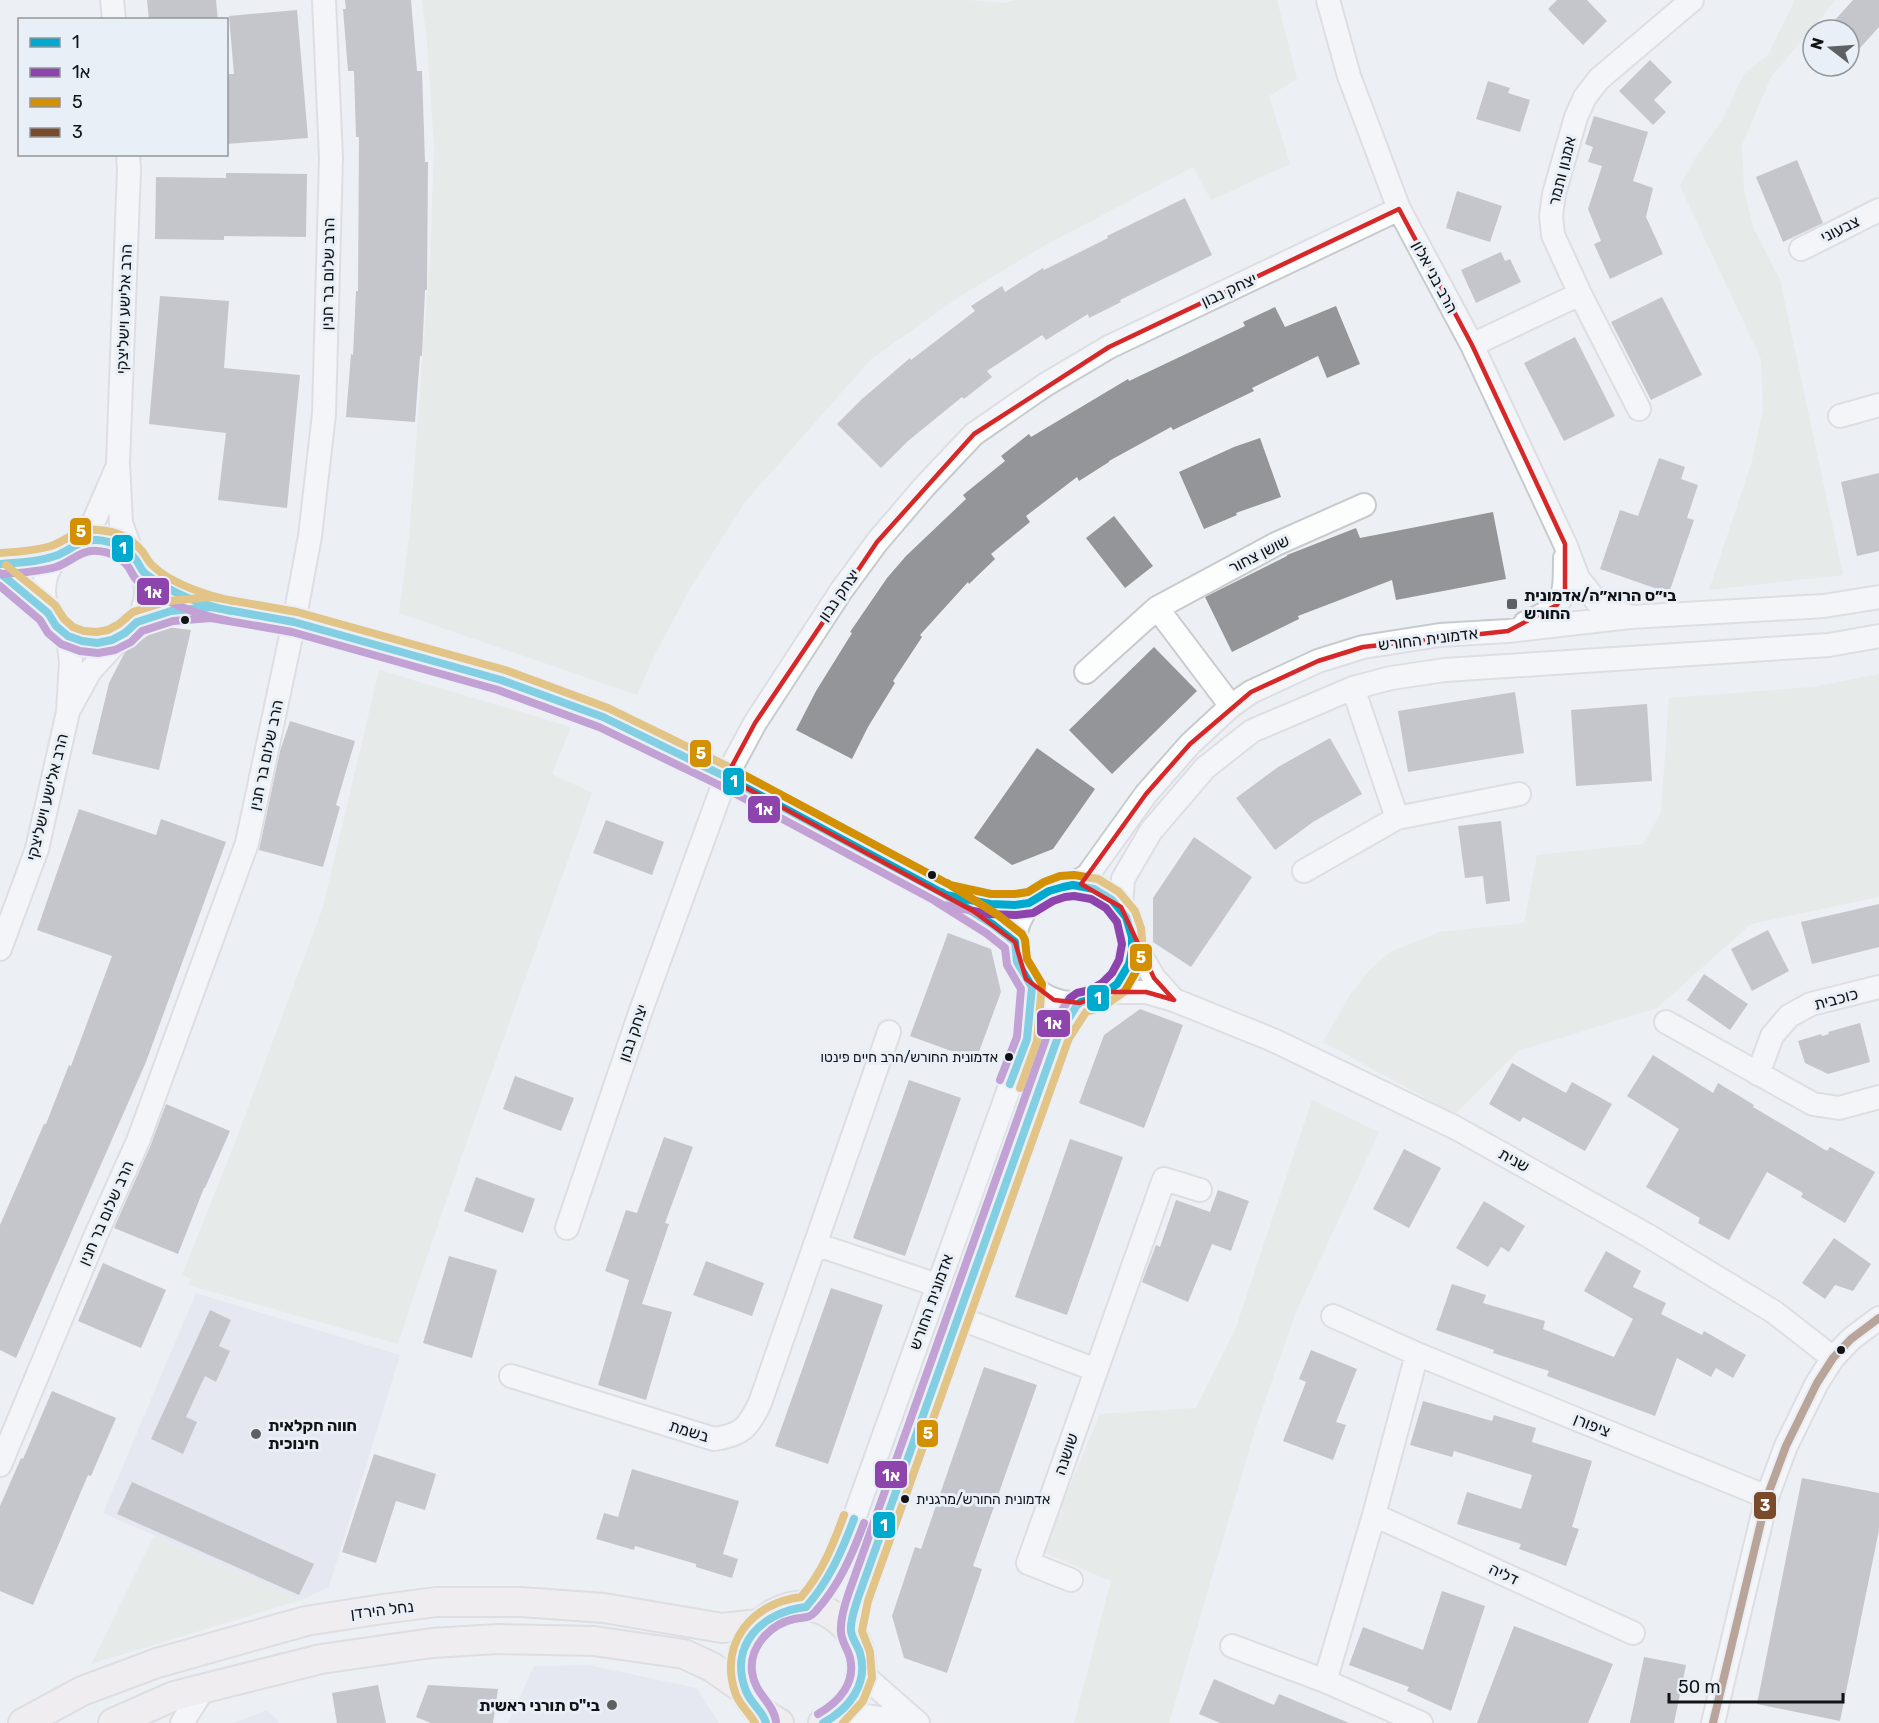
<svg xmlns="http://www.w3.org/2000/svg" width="1879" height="1723" font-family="Rubik,'Noto Sans Hebrew',sans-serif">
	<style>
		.built { fill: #dbe1ec }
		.green { fill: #dde4dc }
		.building { fill: #939599 }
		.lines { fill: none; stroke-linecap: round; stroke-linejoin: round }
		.minor-casing { stroke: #c8cbce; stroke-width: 26 }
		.major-casing { stroke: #c8cacc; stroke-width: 32 }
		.minor { stroke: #fcfdfd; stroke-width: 22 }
		.major { stroke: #f1eaea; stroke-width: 28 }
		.bus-1-casing { stroke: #e8eff7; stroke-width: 12 }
		.bus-2-casing { stroke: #e8eff7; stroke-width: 12 }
		.bus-3-casing { stroke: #e8eff7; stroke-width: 12 }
		.bus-4-casing { stroke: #e8eff7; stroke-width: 12 }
		.bus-1 { stroke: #00a9ce; stroke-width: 8 }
		.bus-2 { stroke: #8e44ad; stroke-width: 8 }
		.bus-3 { stroke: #d49003; stroke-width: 8 }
		.bus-4 { stroke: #7a4b2a; stroke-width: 8 }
		.marked { fill: none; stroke: #d62828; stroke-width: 4.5; stroke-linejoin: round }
		.poi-dot { fill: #5e6063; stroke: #e8eff7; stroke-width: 2 }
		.bus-dot { fill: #111315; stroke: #e8eff7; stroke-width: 2 }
		.labels { text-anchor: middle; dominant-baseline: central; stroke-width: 6; stroke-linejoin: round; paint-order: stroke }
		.bus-label { font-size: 14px; fill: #111315; stroke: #e8eff7; text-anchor: end }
		.street-label { font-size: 16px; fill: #111315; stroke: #e8eff7 }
		.poi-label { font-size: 16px; font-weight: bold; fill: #111315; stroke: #e8eff7; text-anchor: start }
		.line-badge { stroke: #e8eff7; stroke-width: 2 }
		.badge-label { font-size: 16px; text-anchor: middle; font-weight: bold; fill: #fff }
	</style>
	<rect width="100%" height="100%" fill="#eceff4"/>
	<!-- built -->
	<path class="built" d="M196,1293L400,1355L329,1587L301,1600L103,1513Z
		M588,1665L697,1688L719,1723H508L534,1666Z
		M267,1710L280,1723H234Z"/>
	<!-- green -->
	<path class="green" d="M422,0H967L1005,3L1017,0H1277L1297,79L1269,96L1290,164L1211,200L1193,167L1042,247L962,295L871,359L746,501L692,585L654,656L637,695L399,613L409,538L430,258L434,149L427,41Z
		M1795,0H1836L1771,77L1742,145L1744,189L1753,227L1780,280L1843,575L1709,590L1751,465L1763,410L1761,359L1680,186L1693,162L1721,122L1744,74L1768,55Z
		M379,670L571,727L552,774L592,793C527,976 458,1159 398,1344L188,1285L191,1279L182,1275L234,1145L323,907Z
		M1879,674V897L1751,924L1657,1008L1518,1051L1455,1114L1323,1042L1350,995L1370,970L1390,952L1440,932L1524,923L1537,855L1643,844L1661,813L1669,698L1813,687Z
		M1312,1100L1379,1132L1296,1312L1255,1430L1169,1723H1074L1111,1581L1042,1552L1100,1414L1196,1408L1235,1330Z
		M154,1536L301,1600L91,1664Z"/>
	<!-- building -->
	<path class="building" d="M147,0H216L218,20H149Z
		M345,0H411L417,71H422L425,162H428L427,290H425L422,356H420L415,422L346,417L351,354L353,355L356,291H358L359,137H356L354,71H348L343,9H346Z
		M1557,0H1587L1607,21L1583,45L1548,9Z
		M1853,0H1879V27L1849,60V30H1826Z
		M297,10L308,138L226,144V74H234L229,16Z
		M1650,60L1672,82L1654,100L1666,112L1653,125L1619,91Z
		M1488,81L1510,88L1508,93L1530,100L1520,132L1476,119Z
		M1594,116L1648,132L1633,181L1653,188L1646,217L1663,254L1610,279L1594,244L1601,241L1588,209L1602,166L1588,162L1593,147L1585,144Z
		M1797,160L1823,223L1783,242L1756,177Z
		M226,173L307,174L306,237L224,236V240L155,239L156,177L226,178Z
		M1457,191L1502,206L1490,242L1446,228Z
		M1185,198L1212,255L1120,300L1121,302L1089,318L1088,314L1046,340L1042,335L987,371L992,377L964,399L962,397L908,441L881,468L837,424L862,399L910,358L911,360L975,311L971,306L1002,286L1005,292L1043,268L1044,270L1108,238L1107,236Z
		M1501,252L1505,261L1510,259L1521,282L1476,303L1461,270Z
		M160,296L229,301L224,368L300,375L287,508L218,500L226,433L149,424Z
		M1662,297L1702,375L1651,400L1611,322Z
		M1336,306L1360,364L1327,378L1318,356L1252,388L1254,391L1173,430L1171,427L1109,461V462L1079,481L1077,477L1026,516L1030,522L991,554L995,559L969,584L968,582L920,635L922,637L893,681L895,683L868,727L852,759L796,730L816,691L852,633L850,632L887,578L906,556L966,499L963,495L1005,461L1001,456L1029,434L1031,437L1128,379L1129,381L1245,326L1243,322L1275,307L1285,327Z
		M1575,337L1615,416L1564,441L1524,363Z
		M1260,438L1281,497L1236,513L1237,515L1204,529L1179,472L1234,447Z
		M1659,458L1685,467L1681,479L1698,485L1687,518L1694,520L1669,593L1600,569L1620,510L1638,516Z
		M1879,473V551L1857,556L1841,482Z
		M1493,512L1506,579L1396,600L1392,580L1298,616L1299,619L1232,652L1205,597L1287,556V555L1356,528L1360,538Z
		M1114,516L1153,566L1125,588L1086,538Z
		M166,627L191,630L159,770L92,754L109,683L125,652L154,631Z
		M1154,647L1197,691L1112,774L1069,730Z
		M1515,692L1524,753L1408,772L1398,711Z
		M1647,704L1652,781L1576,786L1571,710Z
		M290,721L355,741L336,805L340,807L323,867L259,850L280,751Z
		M1330,738L1362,794L1313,822L1275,850L1236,798L1278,767Z
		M1037,748L1095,789L1053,849L1012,865L974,838Z
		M79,809L156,835L161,819L226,842L146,1062L16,1358L0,1350V1225L44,1124H46L69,1065L71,1066L112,956L37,930Z
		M606,820L664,842L652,875L593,853Z
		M1501,821L1510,901L1486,904L1483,876L1465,878L1458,826Z
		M1194,837L1252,877L1191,967L1153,942V898Z
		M1879,904V947L1812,964L1801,922Z
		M1768,930L1789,971L1752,991L1731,949Z
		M948,933L991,949L1001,992L976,1060L910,1036Z
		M1704,974L1748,1004L1730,1030L1687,1000Z
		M1140,1009L1183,1025L1144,1128L1079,1103L1104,1035Z
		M1860,1023L1870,1062L1828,1074L1805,1063L1798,1041L1821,1034L1822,1036L1829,1034L1828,1032Z
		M1653,1055L1713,1093L1718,1083L1754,1105L1753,1107L1827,1151L1830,1147L1875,1172L1845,1223L1801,1197L1803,1193L1767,1172L1729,1240L1698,1223L1700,1218L1646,1187L1679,1129L1627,1096Z
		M1512,1063L1566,1093L1572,1082L1612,1104L1585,1151L1523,1117L1520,1122L1489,1104Z
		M515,1076L574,1098L561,1131L503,1109Z
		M909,1080L961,1098L905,1256L853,1238Z
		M166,1104L230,1131L205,1188H204L178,1254L114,1228L150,1147Z
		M664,1137L693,1147L665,1223L669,1224L642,1304L672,1312L646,1400L598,1385L629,1280L605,1271L626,1210L637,1213Z
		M1070,1139L1123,1157L1067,1315L1015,1297Z
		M1404,1149L1441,1168L1409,1228L1373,1209Z
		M476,1177L535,1199L523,1233L464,1211Z
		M1218,1190L1249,1201L1231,1251L1212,1244L1188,1302L1142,1282L1156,1245L1160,1247L1176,1200L1210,1212Z
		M1484,1201L1525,1226L1509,1252L1501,1247L1488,1267L1456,1248Z
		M1834,1238L1871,1264L1853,1291L1835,1285L1825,1299L1802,1283Z
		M1606,1251L1641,1271L1633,1287L1666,1303L1661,1314L1702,1335L1704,1331L1746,1355L1733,1378L1716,1368L1711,1377L1677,1358L1655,1416L1547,1376L1549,1371L1493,1353L1494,1350L1436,1330L1452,1284L1486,1295L1483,1303L1545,1321L1543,1329L1614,1357L1633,1319L1584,1291Z
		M449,1256L497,1270L472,1358L423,1343Z
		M706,1261L764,1283L752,1316L693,1295Z
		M103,1263L166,1290L141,1348L78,1321Z
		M831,1288L883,1305L828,1464L775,1446Z
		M210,1310L231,1320L219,1346L230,1351L216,1382L205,1376L186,1417L197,1422L183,1454L151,1439Z
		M1311,1350L1357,1369L1336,1422L1346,1425L1333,1460L1283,1441L1306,1382L1299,1379Z
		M984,1367L1037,1385L973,1566L982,1569L947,1673L904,1658L892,1616L915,1547L921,1549Z
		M52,1391L116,1418L91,1476L88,1475L33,1605L0,1591V1506L21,1458L23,1459Z
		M1423,1401L1492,1421L1494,1415L1536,1428L1532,1442L1592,1461L1572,1527L1579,1529L1566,1566L1519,1549L1521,1544L1457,1524L1467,1492L1521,1509L1532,1475L1454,1451L1452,1457L1410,1445Z
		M374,1454L436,1474L425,1510L396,1501L376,1563L342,1552Z
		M632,1469L739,1501L723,1554L738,1559L732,1578L696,1567V1564L635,1546L634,1550L596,1539L604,1513L618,1517Z
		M1802,1478L1879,1493V1530L1840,1721L1757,1704Z
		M132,1482L314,1564L299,1595L117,1514Z
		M1442,1591L1485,1606L1451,1711L1407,1691L1409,1687L1349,1665L1363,1627L1423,1650Z
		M1514,1626L1613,1664L1588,1723H1477Z
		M1644,1657L1686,1665L1674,1723H1630Z
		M1214,1679L1274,1705L1279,1694L1349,1723H1220L1199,1714Z
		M378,1685L386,1723H337L332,1693Z
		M428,1685L498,1689L493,1723H431L416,1717Z"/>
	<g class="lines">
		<!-- minor casing -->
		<g class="minor-casing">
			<path id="minor" d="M112,0L114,20
				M1328,0L1349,76L1399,209L1472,345L1565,544L1578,578L1598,603L1628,616
				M128,154L129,169L118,463L121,523L133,556
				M1801,249L1879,210
				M1472,345L1580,294
				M1639,409L1580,294L1553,235L1551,216L1554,194L1576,117L1585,97L1599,79L1692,0
				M1840,416L1879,405
				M44 591a51 51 0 1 1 102 0a51 51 0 1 1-102 0Z
				M80,542L93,523L116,470
				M0,564L26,562L58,555
				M143,572L174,593L211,607L294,622L367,641L501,680L603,717L726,777L870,853L973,911L1015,942
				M0,573L19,587L48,613
				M1157,608L1231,706
				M137,622L171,611L206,608
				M1525,623C1565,606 1565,600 1565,558
				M1086,672L1157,608L1276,544L1364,505
				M1353,688L1397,818
				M71,706L90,671L122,636
				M1304,871L1397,818L1519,794
				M1070,885L1087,876L1146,794L1190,744L1231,706L1251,692L1318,661L1363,647L1440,635L1508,631L1630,617L1824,606L1879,597
				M1015 944a59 59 0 1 1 118 0a59 59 0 1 1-118 0Z
				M963,899L1005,905L1031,903
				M1121,907L1123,879L1151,831L1205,768L1252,731L1353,688L1391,678L1445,670L1829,645L1879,636
				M1132,940L1154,978L1173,999
				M0,949L37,849L68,712L71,662L68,636
				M1108,992H1146L1174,1000L1273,1040L1456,1128L1647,1235L1774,1312L1833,1358
				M1666,1022L1813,1104L1839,1108L1879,1097
				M1758,1074L1772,1036L1789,1016L1811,1004L1879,987
				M567,1228L640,1013L726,777L755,723L841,591L877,542L924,487L974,434L1045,385L1109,347L1399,209
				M815,1244L937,1285
				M1333,1316L1417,1354L1767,1497
				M959,1318L1096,1370
				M511,1376L714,1439C742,1435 748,1428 760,1403L889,1032
				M0,1465L95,1237L138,1141L247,843L294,622L310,536L324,414L331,158L324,0
				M1374,1515L1633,1633
				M1071,1580L1028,1563L1164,1179L1200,1190
				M806,1607L821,1591L840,1557L1027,1039L1032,987
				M850,1631L863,1583L959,1318L1059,1034L1080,1003
				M1232,1646L1325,1681L1421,1723
				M861,1673L917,1722
				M1325,1681L1374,1515L1417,1354
				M841,1713L918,1723
				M182,1723L204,1688
				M1713,1723L1767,1497L1786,1446L1817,1383L1833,1358L1851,1339L1879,1318"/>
		</g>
		<!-- major casing -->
		<g class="major-casing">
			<path id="major" d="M23,1723L82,1691L157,1663L306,1621L376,1610L436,1602H521L604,1608L722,1628L759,1624
				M113,1723L174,1696L321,1659L432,1643L498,1639L594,1641L684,1654L712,1667L746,1691
				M779,1723C691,1680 775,1563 841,1622C855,1634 863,1653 861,1671C860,1696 845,1713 823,1723"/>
		</g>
		<!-- minor -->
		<use href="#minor" class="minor"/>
		<!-- major -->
		<use href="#major" class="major"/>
		<!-- bus-1 casing -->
		<g class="bus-1-casing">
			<path id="bus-1" d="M0,564C18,563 37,562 55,556C70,551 79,539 97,540C112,541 127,548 136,560C140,565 141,571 147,575C172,593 201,605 231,611
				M0,573L48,613L56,626L68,636L82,641L97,643L112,640L125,633L137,622L171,611L211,607L294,622L501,680L603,717L726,777L946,895L990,904L1015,905L1029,903L1049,891L1063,887L1073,885L1094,889L1112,900L1126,917L1132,937V950L1129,964L1117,984L1098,998L1081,1002L1077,1005L1059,1034L858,1598C855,1608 850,1620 851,1631C852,1639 858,1646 860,1653C869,1684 849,1709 823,1723
				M941,892L992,924L1015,942L1017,962L1032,987L1027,1039L1010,1084
				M766,1723C763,1711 751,1704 746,1691C728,1645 762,1612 806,1607C829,1581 842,1551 854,1519"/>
		</g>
		<!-- bus-2 casing -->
		<g class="bus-2-casing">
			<path id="bus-2" d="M1,574C19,573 38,572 56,567C71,562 81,549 98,551C110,552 123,558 129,568C133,574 134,579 140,583C166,603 197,615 229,621
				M0,586L40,620L48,633L61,644L80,651L98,653L115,650L131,642L142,631L173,621L211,618L292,632L498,690L599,727L721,786L943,905L989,914L1016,915L1033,913L1053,901L1065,897L1074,896L1091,899L1106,908L1117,922L1122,944L1119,960L1112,973L1102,983L1090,990L1077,993L1070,998L1049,1030L848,1595C844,1607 840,1620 841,1632C841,1641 848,1649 850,1658C856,1683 839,1702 818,1714
				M935,901L986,933L1005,948L1007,965L1021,989L1017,1037L1000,1080
				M776,1721C773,1702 755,1695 752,1672C749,1647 770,1624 794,1619C802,1617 809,1619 815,1612C839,1586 852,1555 864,1523"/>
		</g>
		<!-- bus-3 casing -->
		<g class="bus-3-casing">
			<path id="bus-3" d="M0,553C17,552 34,551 51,546C69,540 75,528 98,530C115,531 131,538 142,551C146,556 148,562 153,566C171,584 209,596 233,601
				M6,565L55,605L64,619L73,627L84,631L97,632L108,630L119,624L133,612L168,601L212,597L297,612L505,670L608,708L731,768L950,885L991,894H1015L1028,892L1044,882L1060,876L1074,875L1098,879L1119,892L1135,911L1141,928L1143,951L1138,968L1125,991L1103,1007L1086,1012L1069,1038L868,1601L862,1631L870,1652L872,1678L863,1701L843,1723
				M947,883L998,915L1022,934L1025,940L1027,959L1042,984L1037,1041L1020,1088
				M755,1723C749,1712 739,1705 735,1692C719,1643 752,1603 801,1597C822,1573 833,1545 844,1515"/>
		</g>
		<!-- bus-4 casing -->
		<g class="bus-4-casing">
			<path id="bus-4" d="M1713,1723L1767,1497L1786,1446L1817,1383L1833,1358L1851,1339L1879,1318"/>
		</g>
		<!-- bus-1 -->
		<use href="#bus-1" class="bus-1"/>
		<!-- bus-2 -->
		<use href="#bus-2" class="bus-2"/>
		<!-- bus-3 -->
		<use href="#bus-3" class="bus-3"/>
		<!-- bus-4 -->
		<use href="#bus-4" class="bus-4"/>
	</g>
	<!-- marked area -->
	<path d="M0 0H1879V1723H0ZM1399,209L1472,345L1565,544V591L1557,605L1508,631L1363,647L1318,661L1251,692L1190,744L1146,794L1081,884L1121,907L1154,978L1174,1000L1146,992H1108L1080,1003L1054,1000L1026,979L1015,942L973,911L726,777L755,723L877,542L974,434L1109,347Z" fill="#eceff4" fill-opacity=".55" fill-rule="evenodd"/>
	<path class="marked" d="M1399,209L1472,345L1565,544V591L1557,605L1508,631L1363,647L1318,661L1251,692L1190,744L1146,794L1081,884L1121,907L1154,978L1174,1000L1146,992H1108L1080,1003L1054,1000L1026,979L1015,942L973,911L726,777L755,723L877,542L974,434L1109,347Z"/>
	<!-- markers -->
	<g class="poi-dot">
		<rect x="1506" y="598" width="12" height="12" rx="3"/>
		<circle cx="256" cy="1434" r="6"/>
		<circle cx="612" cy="1705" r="6"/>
	</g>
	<g class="bus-dot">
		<circle cx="185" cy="620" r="5"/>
		<circle cx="932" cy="875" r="5"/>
		<circle cx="1009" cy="1057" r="5"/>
		<circle cx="1841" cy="1350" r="5"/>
		<circle cx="905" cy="1499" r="5"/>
	</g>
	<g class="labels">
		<!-- bus labels -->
		<g class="bus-label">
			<text x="998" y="1057">אדמונית החורש/הרב חיים פינטו</text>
			<text x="916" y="1499" text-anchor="start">אדמונית החורש/מרגנית</text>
		</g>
		<!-- street labels -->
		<g class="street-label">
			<text transform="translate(1562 171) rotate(-76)">אמנון ותמר</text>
			<text transform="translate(1840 229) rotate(-26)">צבעוני</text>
			<text transform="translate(328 274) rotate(-89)">הרב שלום בר חנין</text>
			<text transform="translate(1435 277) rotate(62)">הרב בני אלון</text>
			<text transform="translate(1229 290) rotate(-25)">יצחק נבון</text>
			<text transform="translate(124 309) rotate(-88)">הרב אלישע וישליצקי</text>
			<text transform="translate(1259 554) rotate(-27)">שושן צחור</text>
			<text transform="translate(839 595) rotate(-55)">יצחק נבון</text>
			<text transform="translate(1428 639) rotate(-7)">אדמונית החורש</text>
			<text transform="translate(266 755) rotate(-78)">הרב שלום בר חנין</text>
			<text transform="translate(47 797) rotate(-76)">הרב אלישע וישליצקי</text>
			<text transform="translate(1836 999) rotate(-15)">כוכבית</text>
			<text transform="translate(633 1033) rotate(-71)">יצחק נבון</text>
			<text transform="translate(1514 1160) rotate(29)">שנית</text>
			<text transform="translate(106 1213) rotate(-66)">הרב שלום בר חנין</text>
			<text transform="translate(931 1302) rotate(-70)">אדמונית החורש</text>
			<text transform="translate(1592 1425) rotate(22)">ציפורן</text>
			<text transform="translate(689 1431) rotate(17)">בשמת</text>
			<text transform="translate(1066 1454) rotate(-71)">שושנה</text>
			<text transform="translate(1504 1574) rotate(25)">דליה</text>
			<text transform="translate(382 1610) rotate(-7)">נחל הירדן</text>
		</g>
		<!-- poi labels -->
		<g class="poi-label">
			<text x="1524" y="595">בי״ס הרוא״ה/אדמונית<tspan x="1524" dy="18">החורש</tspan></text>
			<text x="268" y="1425">חווה חקלאית<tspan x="268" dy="18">חינוכית</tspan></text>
			<text x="600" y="1705" text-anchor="end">בי"ס תורני ראשית</text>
		</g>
	</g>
	<g class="line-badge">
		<rect x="69" y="517" width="23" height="29" rx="6" fill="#d49003"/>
		<rect x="111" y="534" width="23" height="29" rx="6" fill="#00a9ce"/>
		<rect x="136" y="577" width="34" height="29" rx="6" fill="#8e44ad"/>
		<rect x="689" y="739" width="23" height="29" rx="6" fill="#d49003"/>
		<rect x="722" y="767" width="23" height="29" rx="6" fill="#00a9ce"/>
		<rect x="747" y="795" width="34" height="29" rx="6" fill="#8e44ad"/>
		<rect x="1129" y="943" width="24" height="29" rx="6" fill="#d49003"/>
		<rect x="1086" y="984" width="24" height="28" rx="6" fill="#00a9ce"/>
		<rect x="1036" y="1009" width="35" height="29" rx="6" fill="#8e44ad"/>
		<rect x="916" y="1419" width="23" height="29" rx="6" fill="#d49003"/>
		<rect x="874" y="1460" width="34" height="29" rx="6" fill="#8e44ad"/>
		<rect x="1753" y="1491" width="24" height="29" rx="6" fill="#7a4b2a"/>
		<rect x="872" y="1511" width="24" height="28" rx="6" fill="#00a9ce"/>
	</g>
	<g class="badge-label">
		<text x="81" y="537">5</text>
		<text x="123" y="554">1</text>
		<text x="153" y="598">1א</text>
		<text x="701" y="759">5</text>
		<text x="734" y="787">1</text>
		<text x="764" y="815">1א</text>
		<text x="1141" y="963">5</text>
		<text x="1098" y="1004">1</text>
		<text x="1053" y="1029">1א</text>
		<text x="928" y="1439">5</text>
		<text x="891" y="1481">1א</text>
		<text x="1765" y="1511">3</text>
		<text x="884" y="1531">1</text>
	</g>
	<!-- legend -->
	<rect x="18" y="18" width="210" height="138" fill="#e8eff7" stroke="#92979d" stroke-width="1.5"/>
	<rect x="30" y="38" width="30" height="9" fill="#00a9ce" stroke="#92979d" stroke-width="1.5"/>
	<text x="72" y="48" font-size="18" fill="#111315">1</text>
	<rect x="30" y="68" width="30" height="9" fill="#8e44ad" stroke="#92979d" stroke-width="1.5"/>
	<text x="72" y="78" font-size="18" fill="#111315">1א</text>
	<rect x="30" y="98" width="30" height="9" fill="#d49003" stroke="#92979d" stroke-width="1.5"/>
	<text x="72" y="108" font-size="18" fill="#111315">5</text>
	<rect x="30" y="128" width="30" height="9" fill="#7a4b2a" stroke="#92979d" stroke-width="1.5"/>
	<text x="72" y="138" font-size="18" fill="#111315">3</text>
	<!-- north arrow -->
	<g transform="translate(1831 48) rotate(287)"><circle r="28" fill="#e8eff7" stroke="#92979d" stroke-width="1.5"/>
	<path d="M0-4.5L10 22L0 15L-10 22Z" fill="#5e6063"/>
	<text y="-9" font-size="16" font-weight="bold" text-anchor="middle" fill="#111315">N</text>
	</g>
	<!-- scale -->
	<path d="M1669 1693v9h174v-9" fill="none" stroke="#111315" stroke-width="3"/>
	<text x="1678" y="1693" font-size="18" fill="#111315" stroke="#e8eff7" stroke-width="4.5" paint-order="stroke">50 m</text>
</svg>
